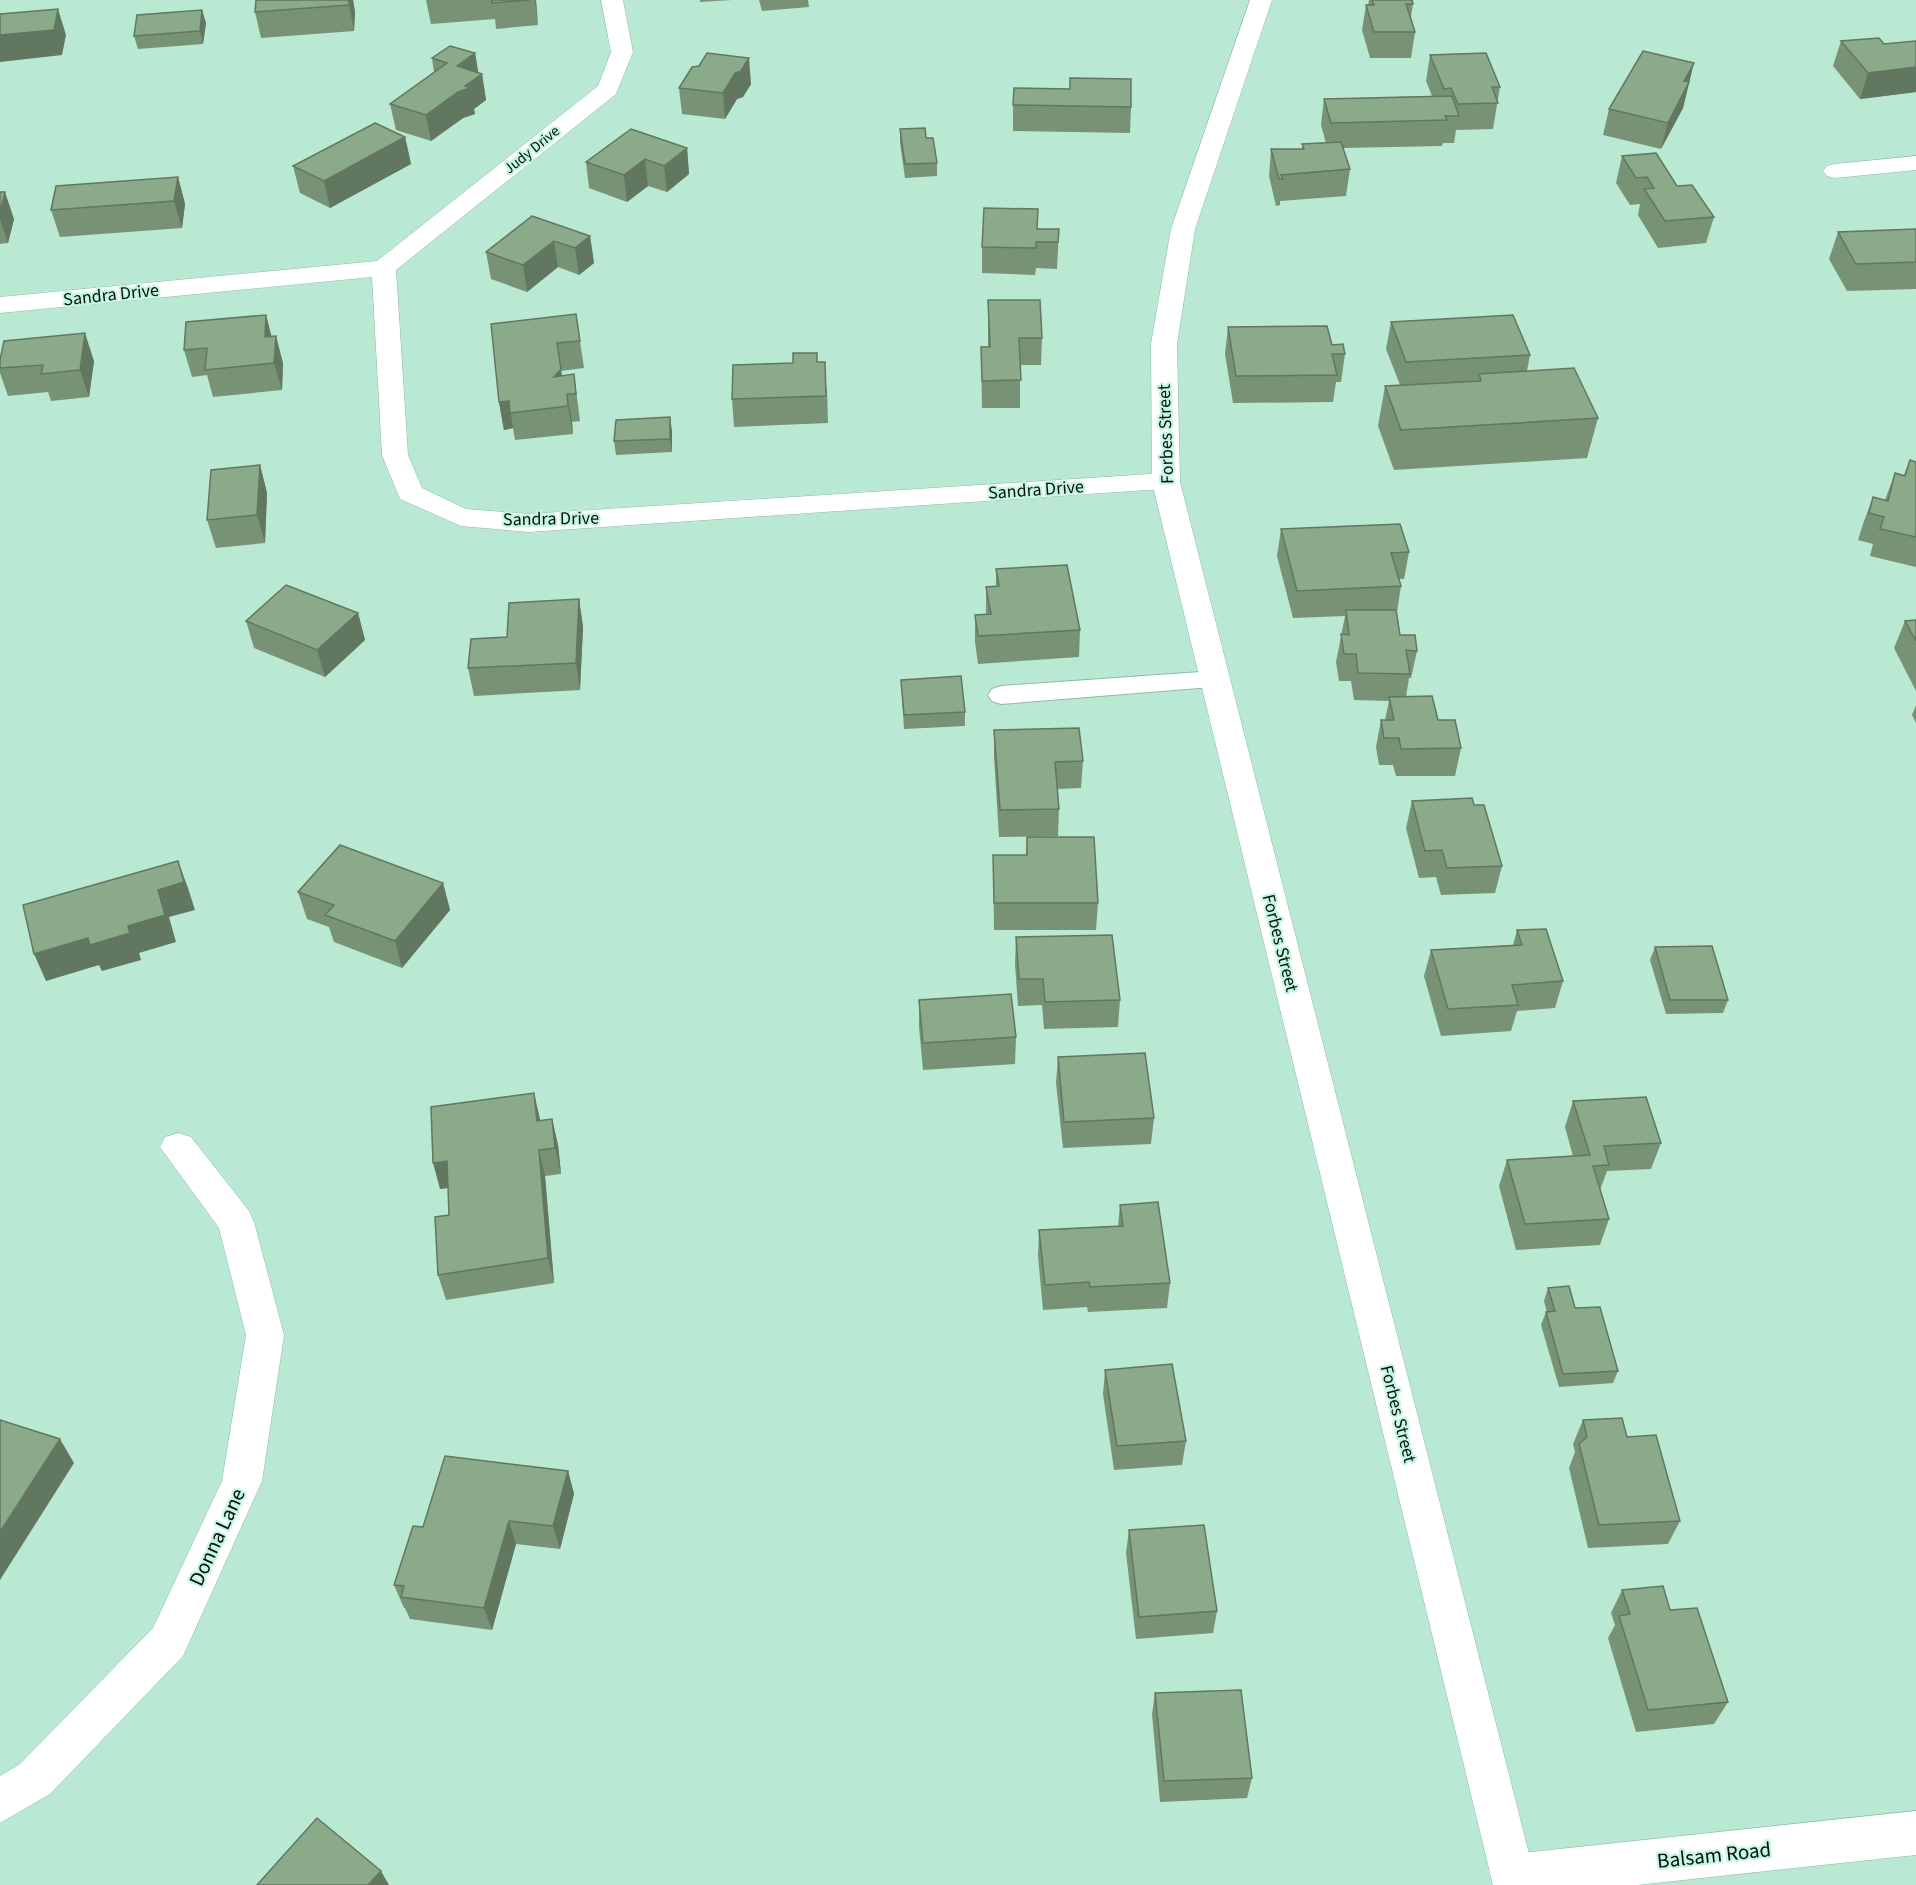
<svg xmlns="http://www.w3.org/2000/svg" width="1916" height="1885" font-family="'Source Sans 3',sans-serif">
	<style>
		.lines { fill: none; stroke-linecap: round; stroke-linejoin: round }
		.service-casing { stroke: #8dbca5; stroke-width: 2 }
		.minor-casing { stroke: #8dbca5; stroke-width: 1 }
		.secondary-casing { stroke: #8dbca5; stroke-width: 1 }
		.service { fill: #fff; fill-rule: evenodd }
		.minor { fill: #fff; fill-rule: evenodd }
		.secondary { fill: #fff; fill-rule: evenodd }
		.wall { fill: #789276 }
		.shaded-wall { fill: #617760 }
		.building { fill: #8baa89; stroke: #617760; stroke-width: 1.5 }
		.labels { text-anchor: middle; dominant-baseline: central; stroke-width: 4.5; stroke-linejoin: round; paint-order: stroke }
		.far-street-label { font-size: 15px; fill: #03130c; stroke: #c6f6df }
		.street-label { font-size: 18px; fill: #03130c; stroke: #c6f6df }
		.near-street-label { font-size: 21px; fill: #03130c; stroke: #c6f6df }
	</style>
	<rect width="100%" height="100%" fill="#b9e9d2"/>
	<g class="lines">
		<!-- service casing -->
		<g class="service-casing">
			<path id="service" d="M1215,671L1224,674L1228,680L1224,686L1001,704L992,701L988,695L992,689L1001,686Z"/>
		</g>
		<!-- minor casing -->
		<g class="minor-casing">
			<path id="minor" d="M601,0H623L633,52L616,94L396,270L408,455L422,488L466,509L529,514L1166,473L1176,476L1180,482L1176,488L529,532L461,526L400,499L382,455L372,277L0,313V297L377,261L598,86L611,52Z
				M1916,156V170L1835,178L1827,176L1823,171L1827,166L1835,164Z
				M178,1133L191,1137L249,1211L254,1222L284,1335L262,1481L183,1656L50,1794L0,1823V1776L20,1764L153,1628L222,1481L246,1335L219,1228L160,1147L165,1137Z
				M1916,1811V1855L1637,1885H1494L1491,1876L1497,1860L1513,1854Z"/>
		</g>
		<!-- secondary casing -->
		<g class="secondary-casing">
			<path id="secondary" d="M1250,0H1272L1195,229L1177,344L1180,482L1537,1885H1493L1152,482L1151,344L1171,229Z"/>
		</g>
		<!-- service -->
		<use href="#service" class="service"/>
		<!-- minor -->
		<use href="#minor" class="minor"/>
		<!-- secondary -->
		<use href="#secondary" class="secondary"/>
	</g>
	<!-- wall -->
	<path class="wall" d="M353,0L355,12L354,31L261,38L255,12Z
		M426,0H536L538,25L496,29L495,19L431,24Z
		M700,0H732L700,2Z
		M759,0H808L809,7L762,11Z
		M1369,0H1412L1413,4L1411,17L1415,32L1411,58H1370L1362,30L1366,5H1368Z
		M202,10L206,23L203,44L138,49L134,36Z
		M1841,41L1884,44L1916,41V92L1860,99L1833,66Z
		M475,53L478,73L482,74L486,100L474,109L475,114L463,118L431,141L396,130L390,104L434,72L432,58Z
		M1430,55L1500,87L1493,129L1456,130L1454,143H1443L1442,146L1343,148L1350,169L1346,196L1280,201V205L1276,206L1269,176L1271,149H1302V144L1326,143L1321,125L1324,99L1432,96L1426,81Z
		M1689,82L1683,108L1661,149L1603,135L1609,109Z
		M751,84L743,97L737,99L725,119L682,114L679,88Z
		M1013,105L1131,107L1130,133L1013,131Z
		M900,129L926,138L937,163V176L905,178L900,143Z
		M405,137L411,164L330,208L300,193L293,166Z
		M687,148L689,174L667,192L648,186L627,202L589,188L586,162Z
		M1622,156L1677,186L1714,217L1706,243L1658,248L1638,215L1640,204L1630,205L1616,183Z
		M178,177L185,204L182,228L60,237L51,210Z
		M0,192L14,219L8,243L0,244Z
		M532,216L590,236L594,263L579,275L558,267L527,292L491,279L486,252Z
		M1037,229H1059L1057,269L1036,268L1035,275L982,273V247Z
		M1916,229V289L1847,291L1829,259L1838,232Z
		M988,300L1042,338L1041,365H1020V408H982L981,347H988Z
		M576,314L584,368L561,371L562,376L574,374L580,421L572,422L573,434L515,440L513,428L504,430L499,402Z
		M266,315L271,336L283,363L282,390L213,397L207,375L192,377L184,350Z
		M1391,322L1530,355L1527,371L1598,418L1587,458L1394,470L1378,426L1385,386L1400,385L1386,349Z
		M1228,327L1332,345L1345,354L1341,382H1336L1333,402L1233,403L1225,354Z
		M0,360L94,361L89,397L51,401L48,392L8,396L0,373Z
		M818,362L827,389L828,423L734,427L732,399L793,363Z
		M672,431V452L616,455L614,441Z
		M1910,460L1916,462V567L1870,556L1873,544L1858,540L1863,524L1873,497L1885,500L1895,473L1904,475Z
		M260,465L267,493L265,543L216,548L207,520Z
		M1281,529L1409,552L1404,579H1399L1401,586L1397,612L1400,635L1417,651L1411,678H1409L1406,697L1438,720L1461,748L1455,776H1396L1393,765H1379L1376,747L1381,720H1385L1389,701L1354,700L1351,681H1339L1336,662L1345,616L1293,618L1277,556Z
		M996,569L1080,630L1079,657L978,664L975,642V615L986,614V587L996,586Z
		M579,599L583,627L580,690L474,696L468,668L507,637Z
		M358,613L365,640L325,677L254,648L246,621Z
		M1916,620V691L1894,648L1905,621Z
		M901,680L965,712V726L904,729Z
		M1916,705V723L1912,715Z
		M994,730L1083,761L1081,788L1057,789L1059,809L1058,836L999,837L994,757Z
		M1412,801L1474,805L1502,866L1495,893L1441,895L1436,877L1419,878L1406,828Z
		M1027,837L1098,903L1096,930H994L993,855H1026Z
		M443,883L450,910L402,968L334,942L329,927L307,919L298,892Z
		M1517,930L1563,981L1555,1008L1517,1011L1511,1031L1441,1036L1424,976L1431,950L1513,945Z
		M1016,937L1120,1000L1118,1027L1044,1029L1042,1005L1018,1006L1015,964Z
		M1655,947L1728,1000L1723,1013L1666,1014L1650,960Z
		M919,1000L1016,1037L1015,1064L923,1070L919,1027Z
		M1058,1057L1154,1118L1151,1144L1063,1148L1056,1083Z
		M1573,1101L1661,1143L1651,1169L1607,1171L1600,1190L1609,1219L1600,1245L1516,1250L1499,1186L1507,1160L1573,1156L1565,1127Z
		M552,1119L558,1145L561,1174L545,1176L554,1283L446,1300L438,1275L449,1215L448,1188L440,1189L540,1121Z
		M1120,1205L1170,1283L1167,1308L1088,1312L1087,1307L1043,1310L1038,1256L1039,1230L1118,1226Z
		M1548,1288L1575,1308L1618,1371L1613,1383L1559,1387L1541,1325L1546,1312H1547L1544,1301Z
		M1105,1370L1186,1441L1182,1465L1114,1470L1103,1394Z
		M1583,1420L1680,1521L1668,1544L1588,1548L1569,1468L1575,1452L1573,1444Z
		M568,1471L574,1494L560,1549L516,1544L492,1630L410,1619L405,1608H404L394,1585L423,1527Z
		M1129,1530L1217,1611L1213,1633L1136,1639L1126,1553Z
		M1622,1590L1670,1610L1728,1702L1714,1724L1636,1732L1608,1638L1615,1625L1611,1613Z
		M1155,1693L1252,1778L1247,1798L1160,1802L1152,1714Z"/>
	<!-- shaded-wall -->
	<path class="shaded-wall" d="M349,0H353L355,12L354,31L349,5Z
		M535,0H536L538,25Z
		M58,9L66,35L62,55L0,62V35Z
		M202,10L206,23L203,44L200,31Z
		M475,53L479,76L482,74L486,100L474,109L475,114L463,118L431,141L426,115L457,66Z
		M749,58L751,84L743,97L737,99L725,119L723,93L735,73Z
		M1694,63L1683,108L1661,149L1668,123L1684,81Z
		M1916,67V92L1860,99L1868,73Z
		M405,137L411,164L330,208L324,181Z
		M687,148L689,174L667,192L664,166Z
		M645,159L648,186L627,202L624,175Z
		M178,177L185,204L182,228L174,201Z
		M5,192L14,219L8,243L0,219V213Z
		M590,236L594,263L579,275L575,248Z
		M554,241L558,267L527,292L523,265Z
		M266,315L273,342L265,337Z
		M85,333L94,361L89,397L80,370Z
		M276,336L283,363L282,390L274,363Z
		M557,343L565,396L554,377Z
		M567,394L572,422L573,434L568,406Z
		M509,401L513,428L504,430L499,402Z
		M670,417L672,431V452L670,439Z
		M260,465L267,493L265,543L257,515Z
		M579,599L583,627L580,690L576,663Z
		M358,613L365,640L325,677L317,650Z
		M178,861L188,888L195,910L169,917L176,942L139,953L141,960L102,971L99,965L46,981L34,954L128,926L158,890Z
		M443,883L450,910L402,968L395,941Z
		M534,1093L540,1119L543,1147L537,1121Z
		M552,1119L558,1145L561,1174L555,1148Z
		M539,1150L545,1176L554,1283L548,1258Z
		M447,1161L454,1187L440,1189L433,1163Z
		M60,1439L74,1463L0,1580V1532Z
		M568,1471L574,1494L560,1549L553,1526Z
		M509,1521L516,1544L492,1630L484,1608Z
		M381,1871L389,1885H368Z"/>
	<!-- building -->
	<path class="building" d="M256,0H349V5L255,12Z
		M492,0H530L492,3Z
		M1372,0H1412L1413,4H1406L1415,32H1374L1366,5H1374Z
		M58,9L54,30L0,35V14Z
		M202,10L200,31L134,36L137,15Z
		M1879,38L1884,44L1916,41V67L1868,73L1841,41Z
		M450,46L475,53L457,66L482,74L465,86L470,88L458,92L426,115L390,104L447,63L432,58Z
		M1643,51L1694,63L1684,81L1689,82L1668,123L1609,109Z
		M707,53L749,58L741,71L735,73L723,93L679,88L692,67L699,66Z
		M1486,53L1500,87H1492L1498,103L1458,104L1451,88L1444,89L1430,55Z
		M1070,78L1131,79V107L1013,105L1014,88L1070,89Z
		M1452,96L1459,116H1445L1447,120L1331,123L1324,99Z
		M375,123L405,137L324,181L293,166Z
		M925,128L926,138H933L937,163L905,164L900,129Z
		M631,129L687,148L664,166L645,159L624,175L586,162Z
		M1341,142L1350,169L1281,175L1283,179H1279L1271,149H1304L1302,144Z
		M1656,153L1677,186L1692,185L1714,217L1665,221L1644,189L1654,188L1647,177L1636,178L1622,156Z
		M178,177L174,201L51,210L56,186Z
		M0,192H5L0,213Z
		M984,208L1038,209L1037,229H1059L1058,242H1036V248L982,247Z
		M532,216L590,236L575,248L554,241L523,265L486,252Z
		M1916,229V262L1856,264L1838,232Z
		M988,300H1040L1042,338H1019L1021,380L982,381L981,347H990Z
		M576,314L580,341L557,343L561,369L554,377L574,374L576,394H567L568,406L510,413L509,401L499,402L491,324Z
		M266,315L265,337L276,336L274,363L205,370L207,348L184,350L186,322Z
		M1513,315L1530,355L1406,362L1391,322Z
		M1327,326L1332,345L1343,344L1345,354H1332L1337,375L1236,376L1228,327Z
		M85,333L80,370L41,374L43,365L0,368V360L4,341Z
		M793,353H817V362H825L826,396L732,399L733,365L793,363Z
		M1574,368L1598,418L1401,430L1385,386L1481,381L1479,374Z
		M670,417V439L614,441L616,420Z
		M1910,460L1916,462V537L1880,529L1884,517L1869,513L1873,497L1888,501L1895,473L1905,476Z
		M260,465L257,515L207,520L211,470Z
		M1400,524L1409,552L1391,553L1401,586L1297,591L1281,529Z
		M1067,565L1080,630L978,636L975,615L991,614L986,587L999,586L996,569Z
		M286,585L358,613L317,650L246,621Z
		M579,599L576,663L468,668L471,639L507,637L509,603Z
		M1346,610H1396L1400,635H1415L1417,651L1406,650L1410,674L1358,673L1356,654H1344L1341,634L1349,635Z
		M1916,620V641L1905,621Z
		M961,676L965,712L904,715L901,680Z
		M1432,696L1438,720H1455L1461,748L1401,749L1399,738H1384L1381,720H1394L1389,697Z
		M1079,728L1083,761L1055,762L1059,809L1000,810L994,730Z
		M1472,798L1474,805H1484L1502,866L1447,868L1442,850L1425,851L1412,801Z
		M1027,837H1094L1098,903H994L993,855H1027Z
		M340,845L443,883L395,941L325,915L334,905L298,892Z
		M178,861L184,882L158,890L165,915L128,926L130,933L90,945L88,938L34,954L23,905Z
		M1546,929L1563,981L1512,985L1518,1005L1448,1009L1431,950L1522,945L1517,930Z
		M1112,935L1120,1000L1045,1002L1043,979H1019L1016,937Z
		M1712,946L1728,1000H1670L1655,947Z
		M1011,994L1016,1037L923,1043L919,1000Z
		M1145,1053L1154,1118L1064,1122L1058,1057Z
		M534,1093L537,1121L552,1119L555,1148L539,1150L548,1258L438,1275L435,1217L449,1215L447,1161L433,1163L431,1107Z
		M1646,1097L1661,1143L1604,1146L1609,1165L1593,1166L1609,1219L1525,1224L1507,1160L1590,1155L1573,1101Z
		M1158,1202L1170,1283L1090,1287L1089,1282L1045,1285L1039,1230L1123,1226L1120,1205Z
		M1569,1286L1575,1308L1600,1307L1618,1371L1563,1374L1546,1312L1555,1311L1548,1288Z
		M1172,1364L1186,1441L1117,1446L1105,1370Z
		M1622,1418L1627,1437L1656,1435L1680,1521L1599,1525L1579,1444L1587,1437L1583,1420Z
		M0,1420L60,1439L0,1532Z
		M445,1456L568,1471L553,1526L509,1521L484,1608L401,1597L404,1586L394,1585L413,1526L423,1527Z
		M1204,1525L1217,1611L1139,1617L1129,1530Z
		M1663,1586L1670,1610L1697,1608L1728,1702L1648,1710L1619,1616L1630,1614L1622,1590Z
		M1241,1690L1252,1778L1164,1781L1155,1693Z
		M317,1818L381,1871L368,1885H257Z"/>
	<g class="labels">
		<!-- far-street labels -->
		<g class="far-street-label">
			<text transform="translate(532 150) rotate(-39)">Judy Drive</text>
		</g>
		<!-- street labels -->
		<g class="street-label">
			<text transform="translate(111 295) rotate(-6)">Sandra Drive</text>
			<text transform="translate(1166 434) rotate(-92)">Forbes Street</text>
			<text transform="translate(1036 490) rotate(-4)">Sandra Drive</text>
			<text transform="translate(551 519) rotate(-1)">Sandra Drive</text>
			<text transform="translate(1280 943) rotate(76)">Forbes Street</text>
			<text transform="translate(1398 1414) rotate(76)">Forbes Street</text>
		</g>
		<!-- near-street labels -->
		<g class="near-street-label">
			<text transform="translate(217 1537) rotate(-65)">Donna Lane</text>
			<text transform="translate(1714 1855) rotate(-6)">Balsam Road</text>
		</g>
	</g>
</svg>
